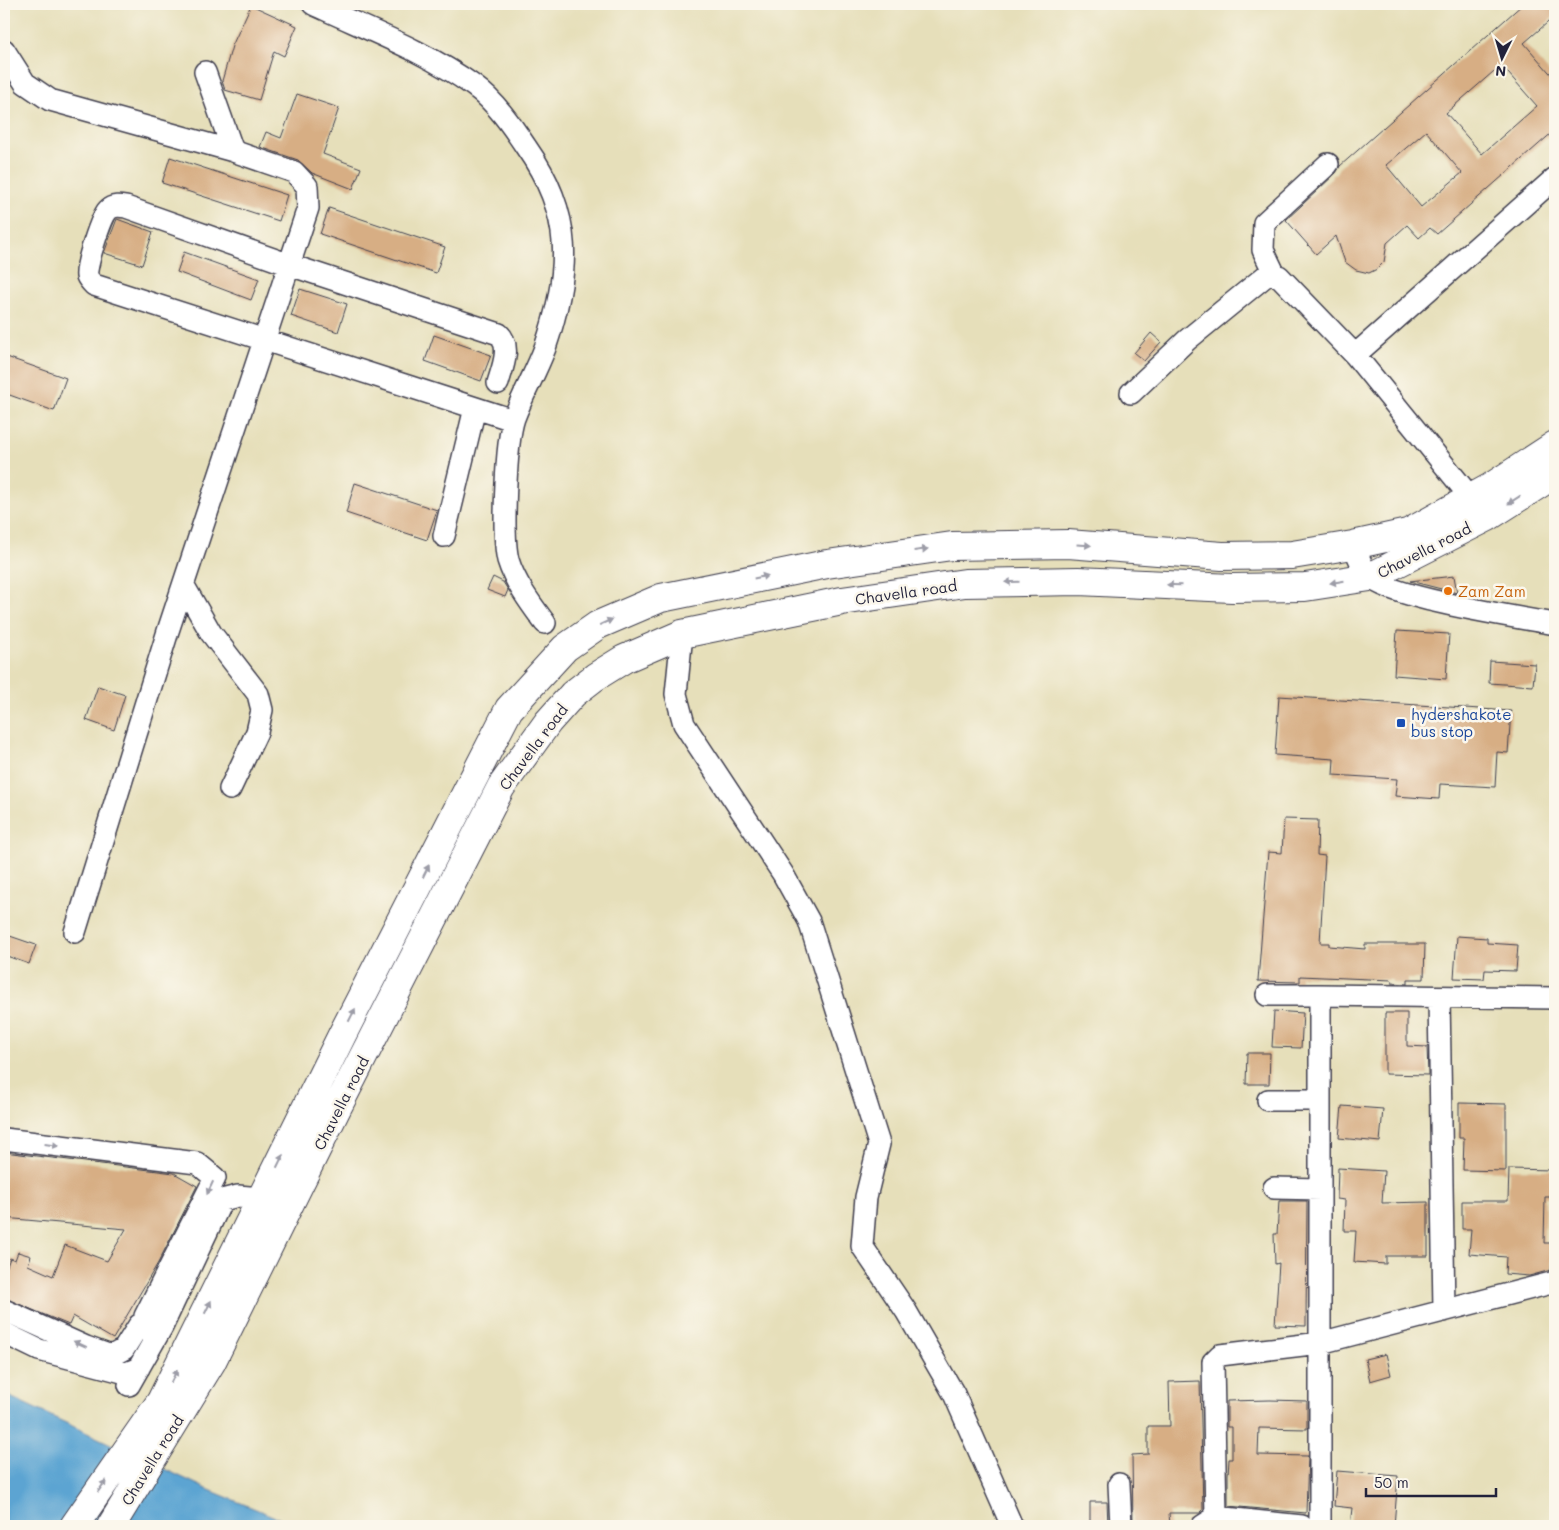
<svg xmlns="http://www.w3.org/2000/svg" width="1559" height="1530" font-family="Mali,sans-serif">
	<style>
		.water { fill: #5ba4d2; stroke: #3e6386 }
		.building { fill: #d7ae84; fill-rule: evenodd }
		.lines { fill: none; stroke-linecap: round; stroke-linejoin: round }
		.minor-casing { stroke: #3f3e4e; stroke-width: 24 }
		.highway-casing { stroke: #3f3e4e; stroke-width: 30 }
		.minor { stroke: #fff; stroke-width: 21 }
		.highway { stroke: #fff; stroke-width: 28 }
		.oneway { fill: #9c9ca7 }
		.food-dot { fill: #e8710a; stroke: #fbf7ec; stroke-width: 2 }
		.transit-dot { fill: #1a4fb4; stroke: #fbf7ec; stroke-width: 2 }
		.labels { text-anchor: middle; dominant-baseline: central; stroke-width: 5; stroke-linejoin: round; paint-order: stroke }
		.street-label { font-size: 15px; fill: #22223b; stroke: #fbf7ec }
		.food-label { font-size: 15px; fill: #c56008; stroke: #fbf7ec; text-anchor: start }
		.transit-label { font-size: 15px; fill: #164399; stroke: #fbf7ec; text-anchor: start }
	</style>
	<rect width="100%" height="100%" fill="#fbf7ec"/>
	<filter id="ink" filterUnits="userSpaceOnUse"><feTurbulence type="fractalNoise" baseFrequency=".02" numOctaves="2"/><feDisplacementMap in="SourceGraphic" scale="10" xChannelSelector="R" yChannelSelector="G"/><feConvolveMatrix kernelMatrix="1 2 1 2 8 2 1 2 1" color-interpolation-filters="sRGB"/></filter>
	<filter id="wash" filterUnits="userSpaceOnUse"><feTurbulence type="fractalNoise" baseFrequency=".0096" numOctaves="4" result="noise"/><feDisplacementMap in="SourceGraphic" scale="20" xChannelSelector="R" yChannelSelector="G"/><feGaussianBlur stdDeviation="1.12" result="paint"/><feColorMatrix in="noise" values="0 0 0 0 0 0 0 0 0 0 0 0 0 0 0 0 0 1.4 0 .05"/><feComposite in="paint" operator="in"/></filter>
	<g filter="url(#wash)">
		<rect width="100%" height="100%" fill="#e6dfba"/>
		<!-- water -->
		<path class="water" d="M4,1394L207,1489L297,1526H4Z"/>
		<g id="blocks">
			<!-- building -->
			<path class="building" d="M1523,4H1555V16L1524,43L1555,79V130L1437,234L1430,228L1419,238L1407,225L1387,243L1384,262L1377,269L1369,273L1356,270L1345,262L1336,236L1316,254L1286,220L1336,173L1340,166ZM1501,65L1537,106L1482,154L1446,113ZM1426,131L1462,173L1421,207L1386,165Z
				M251,5L297,26L284,56L274,51L259,100L225,90L222,81L232,46Z
				M297,94L339,108L323,154L361,168L353,189L312,173L298,160L260,147L266,132L281,138Z
				M170,157L287,195L279,221L162,183Z
				M329,208L445,247L436,273L320,234Z
				M117,219L153,232L142,265L104,253Z
				M184,252L259,279L251,300L177,272Z
				M300,289L347,304L338,332L291,316Z
				M1151,333L1161,342L1144,361L1134,353Z
				M434,335L491,355L481,381L425,361Z
				M4,356L66,378L54,411L4,393Z
				M355,483L437,510L427,540L346,513Z
				M1454,576L1457,593L1410,581Z
				M493,577L503,582L508,590L505,597L487,590Z
				M1397,631L1449,634L1446,679L1394,675Z
				M1490,661L1535,664L1533,686L1489,683Z
				M98,686L125,695L114,730L86,720Z
				M1279,696L1511,711L1508,753L1497,752L1495,787L1440,784L1439,799L1395,796L1397,779L1333,775L1334,759L1275,755Z
				M1284,819L1318,820L1317,855L1325,856L1320,943H1329V946L1365,949V944H1425L1424,979H1408V984L1392,983V980L1300,976V982L1258,981L1268,852L1282,853Z
				M4,934L36,945L29,964L4,955Z
				M1457,936L1487,938V943L1518,945L1516,971L1485,970L1484,979L1454,978Z
				M1274,1011L1303,1013L1301,1048L1272,1047Z
				M1385,1013H1407V1046L1427,1047L1428,1075L1385,1074Z
				M1247,1053H1270L1269,1084H1246Z
				M1459,1103L1506,1104V1171L1463,1170L1464,1138H1459Z
				M1342,1106L1383,1109L1380,1142L1339,1138Z
				M4,1152L174,1173L197,1186L158,1263L113,1339L73,1316L69,1325L4,1298V1274L10,1258L15,1260L18,1252L31,1256L28,1265L53,1276L65,1245L107,1261L126,1229L4,1218Z
				M1338,1168L1384,1171L1382,1203L1428,1202V1256H1386V1264L1354,1262L1356,1231H1344L1345,1200L1337,1199Z
				M1509,1169L1552,1170V1197H1545L1544,1243H1553L1551,1270L1529,1276L1505,1274L1506,1257L1469,1254L1471,1229H1462V1201H1508Z
				M1279,1201H1307L1306,1326L1275,1325L1279,1263L1275,1264L1274,1234H1277Z
				M1386,1354L1391,1375L1370,1381L1365,1359Z
				M1200,1381L1203,1510L1200,1513H1169L1170,1526H1133L1132,1455L1148,1454V1426H1170L1169,1382Z
				M1270,1400L1307,1401V1429L1259,1428L1258,1455L1308,1456L1306,1513L1228,1506V1475L1229,1459H1232V1427H1227V1401Z
				M1337,1471L1398,1476L1394,1526H1350L1352,1508L1334,1506Z
				M1090,1502H1107L1108,1526H1090Z"/>
		</g>
	</g>
	<g filter="url(#ink)">
		<use href="#blocks" fill-opacity="0" stroke="#3f3e4e" stroke-width="1"/>
		<g class="lines">
			<!-- minor casing -->
			<g class="minor-casing">
				<path id="minor" d="M313,4C366,29 426,51 474,86C495,101 512,126 526,147C574,215 571,271 545,348C536,372 523,394 514,418C506,442 502,535 508,560C515,583 531,604 545,623
					M4,50L25,83L50,100L233,151
					M1274,273L1263,250L1264,223L1328,164
					M1355,355L1555,178
					M498,383C502,369 512,346 499,334L290,265L126,207C120,206 113,205 108,210C101,217 85,267 87,276C88,279 91,282 94,285L513,420
					M1131,393L1187,340L1268,274L1279,276L1355,355L1471,498
					M444,536L475,408
					M1353,545C1358,555 1362,568 1369,576C1388,598 1521,618 1555,624
					M184,586L211,633L258,694L262,710L257,732L230,789
					M682,634L676,694L684,724L783,874L809,921L879,1144L866,1197L862,1246L906,1311L954,1394L1012,1526
					M75,932L168,631L308,208L307,186L294,172L233,151L205,72
					M1267,995H1320
					M1439,997L1444,1311
					M1268,1100H1320
					M4,1139L197,1163L215,1178L145,1316L162,1327
					M1274,1188L1320,1189
					M4,1310L86,1347L111,1356L124,1349L139,1325L156,1337
					M4,1333L39,1350L126,1373L139,1368
					M129,1385L162,1327L222,1200L238,1196L262,1198
					M1119,1484L1121,1526
					M1216,1517L1213,1362L1220,1355L1320,1343L1555,1282
					M1202,1526L1216,1517L1302,1526
					M1320,1526V995L1555,998"/>
			</g>
			<!-- highway casing -->
			<g class="highway-casing">
				<path id="highway" d="M74,1526L161,1401L342,1035L509,709L565,648L598,625L661,598L827,564L952,546L1068,544L1222,556L1292,555L1353,545L1408,533L1491,487L1555,445
					M111,1526L211,1363L336,1110L501,787L548,722L573,694L595,677L624,659L682,634L842,601L965,583L1078,581L1232,588L1305,587L1370,577L1488,517L1555,474"/>
			</g>
			<!-- minor -->
			<use href="#minor" class="minor"/>
			<!-- highway -->
			<use href="#highway" class="highway"/>
		</g>
		<!-- one-way arrows -->
		<defs><path id="oneway-solid" d="M-6-.8H1V-3.2L6.5 0L1 3.2V.8H-6Z" transform="scale(1.25)"/></defs>
		<g class="oneway">
			<use href="#oneway-solid" transform="translate(1514 500) rotate(147)"/>
			<use href="#oneway-solid" transform="translate(1084 545) rotate(4)"/>
			<use href="#oneway-solid" transform="translate(921 550) rotate(-8)"/>
			<use href="#oneway-solid" transform="translate(761 577) rotate(-12)"/>
			<use href="#oneway-solid" transform="translate(1012 582) rotate(179)"/>
			<use href="#oneway-solid" transform="translate(1337 582) rotate(171)"/>
			<use href="#oneway-solid" transform="translate(1174 585) rotate(-178)"/>
			<use href="#oneway-solid" transform="translate(606 622) rotate(-24)"/>
			<use href="#oneway-solid" transform="translate(426 871) rotate(-63)"/>
			<use href="#oneway-solid" transform="translate(352 1015) rotate(-63)"/>
			<use href="#oneway-solid" transform="translate(52 1145) rotate(7)"/>
			<use href="#oneway-solid" transform="translate(280 1161) rotate(-64)"/>
			<use href="#oneway-solid" transform="translate(210 1188) rotate(115)"/>
			<use href="#oneway-solid" transform="translate(208 1307) rotate(-64)"/>
			<use href="#oneway-solid" transform="translate(80 1344) rotate(-156)"/>
			<use href="#oneway-solid" transform="translate(174 1376) rotate(-64)"/>
			<use href="#oneway-solid" transform="translate(102 1486) rotate(-55)"/>
		</g>
	</g>
	<!-- markers -->
	<circle class="food-dot" cx="1448" cy="591" r="5"/>
	<rect class="transit-dot" x="1396" y="718" width="10" height="10" rx="2.5"/>
	<g class="labels">
		<!-- street labels -->
		<g class="street-label">
			<text transform="translate(1424 550) rotate(-27)">Chavella road</text>
			<text transform="translate(906 592) rotate(-8)">Chavella road</text>
			<text transform="translate(533 747) rotate(-53)">Chavella road</text>
			<text transform="translate(341 1103) rotate(-63)">Chavella road</text>
			<text transform="translate(152 1460) rotate(-58)">Chavella road</text>
		</g>
		<!-- food labels -->
		<g class="food-label">
			<text x="1458" y="591">Zam Zam</text>
		</g>
		<!-- transit labels -->
		<g class="transit-label">
			<text x="1411" y="714">hydershakote<tspan x="1411" dy="17">bus stop</tspan></text>
		</g>
	</g>
	<!-- margin -->
	<rect width="1559" height="1530" fill="none" stroke="#fbf7ec" stroke-width="20"/>
	<!-- north arrow -->
	<g transform="translate(1502 58) rotate(185)" stroke="#fbf7ec" stroke-width="4" paint-order="stroke">
	<path d="M0-4L9 19L0 12L-9 19Z" fill="#22223b"/>
	<text y="-8" font-size="14" font-weight="bold" text-anchor="middle" fill="#22223b">N</text>
	</g>
	<!-- scale -->
	<path d="M1366 1488v8h130v-8" fill="none" stroke="#22223b" stroke-width="2.5"/>
	<text x="1374" y="1488" font-size="15" fill="#22223b" stroke="#fbf7ec" stroke-width="4" paint-order="stroke">50 m</text>
</svg>
